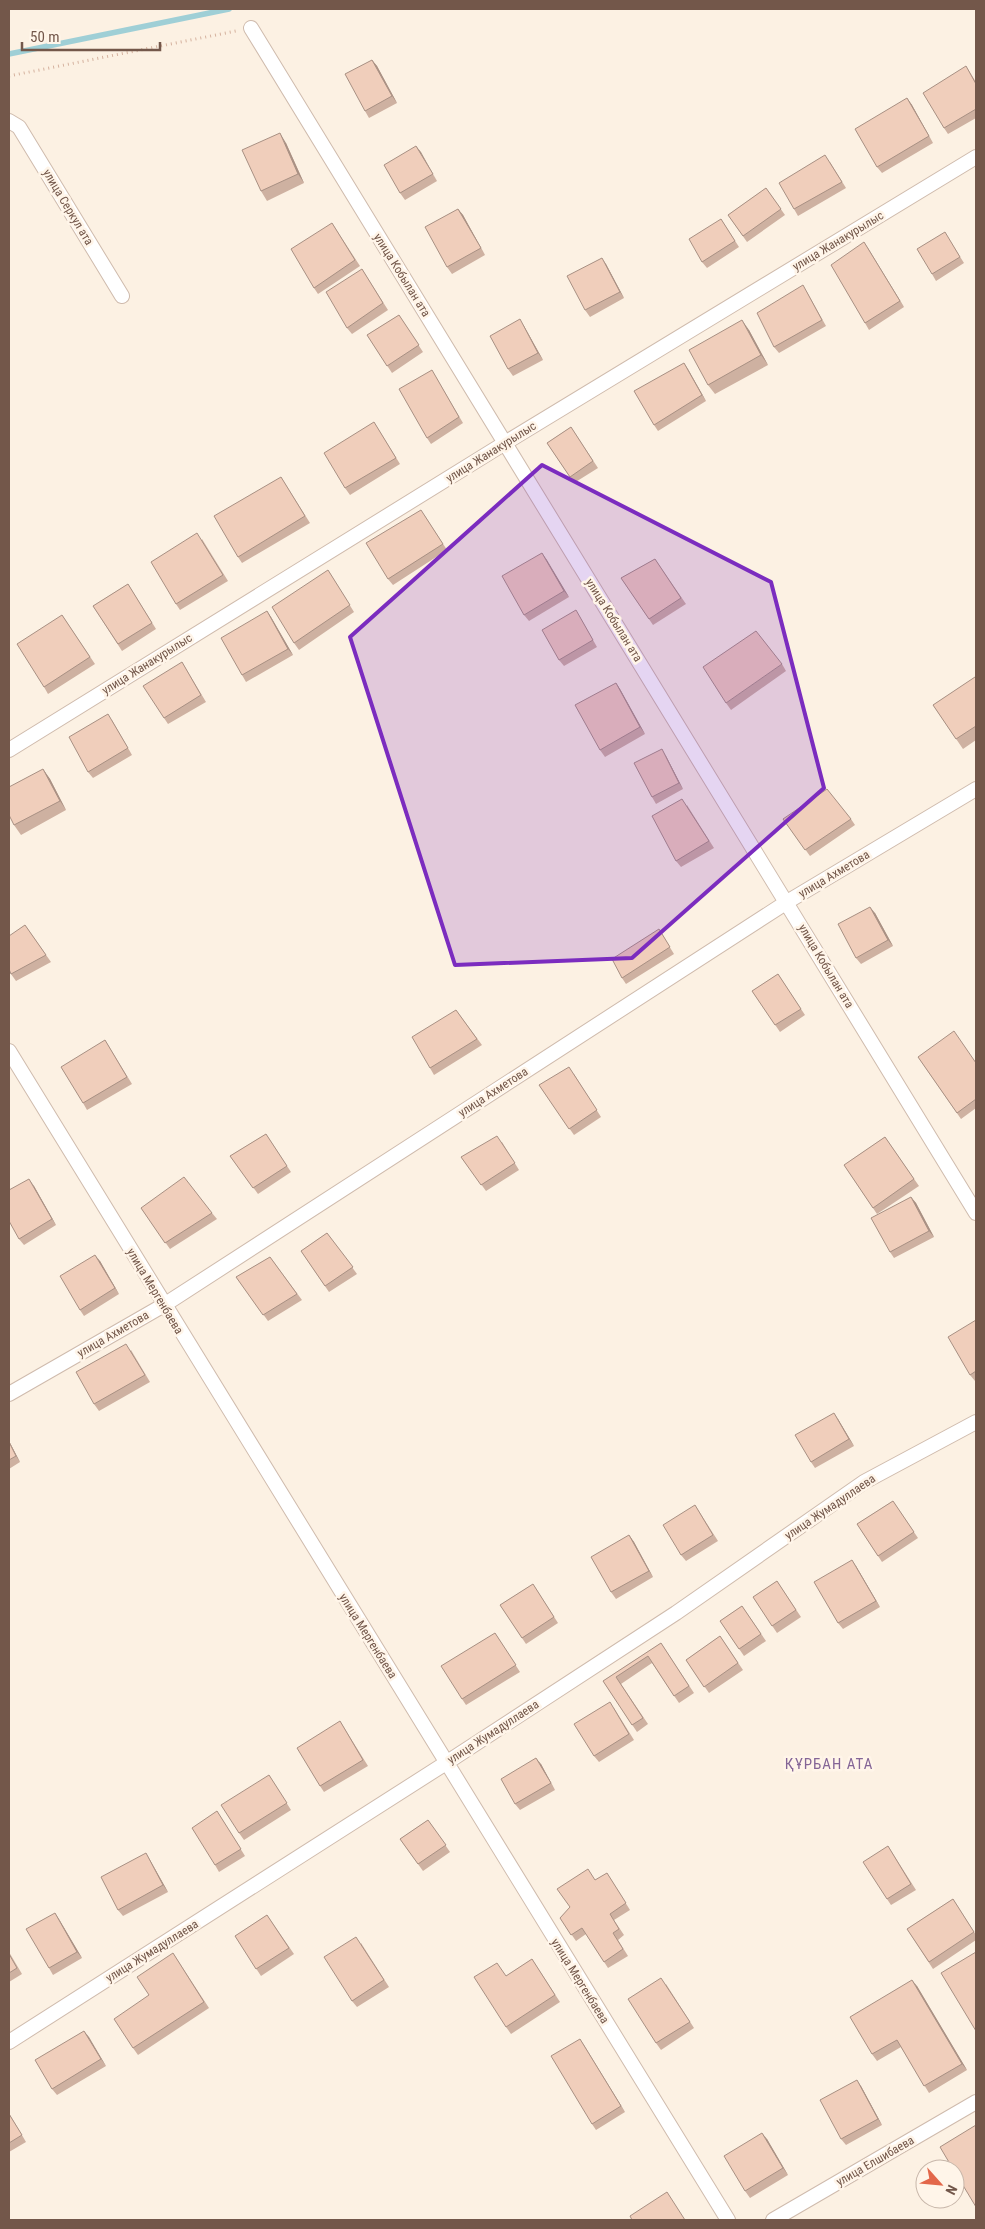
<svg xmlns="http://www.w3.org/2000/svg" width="985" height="2229" font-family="'Roboto Condensed',sans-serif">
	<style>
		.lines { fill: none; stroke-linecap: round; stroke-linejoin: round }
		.stream { stroke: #9fcfd6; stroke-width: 5.5 }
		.street-casing { stroke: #cfbbad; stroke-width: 16 }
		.path { stroke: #d5b29f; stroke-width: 3; stroke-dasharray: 1 4; stroke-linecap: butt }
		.street { stroke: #fff; stroke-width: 14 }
		.wall { fill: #ceb1a1 }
		.shaded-wall { fill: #a89083 }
		.building { fill: #f0cebb; stroke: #a89083 }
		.marked { fill: #7b2cbf; fill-opacity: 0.2; stroke: #7b2cbf; stroke-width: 4; stroke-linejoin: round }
		.labels { text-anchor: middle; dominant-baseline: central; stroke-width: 5; stroke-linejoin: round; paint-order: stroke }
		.street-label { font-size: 12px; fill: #73574a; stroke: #fff5e9 }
		.quarter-label { font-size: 15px; letter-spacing: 1px; fill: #846596; stroke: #fff5e9 }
	</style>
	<rect width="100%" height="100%" fill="#fcf1e3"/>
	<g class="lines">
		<!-- stream -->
		<path class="stream" d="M9,54L229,9"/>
		<!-- street casing -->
		<g class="street-casing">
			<path id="street" d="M251,28L976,1213
				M9,121L19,127L122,296
				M9,750L505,443L976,157
				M9,1051L728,2220
				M9,1394L164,1305L787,902L976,789
				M9,2042L446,1763L676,1613L864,1482L976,1422
				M773,2220L976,2102"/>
		</g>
		<!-- path -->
		<path class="path" d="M9,76L236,31"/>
		<!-- street -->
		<use href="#street" class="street"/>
	</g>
	<!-- wall -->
	<path class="wall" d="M372,60L377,66L397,103L369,118L365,111Z
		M966,66L976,82V118L948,134L944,128Z
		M907,98L912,105L933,143L882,173L877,167Z
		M286,143L304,183L267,201L261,191Z
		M416,146L437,181L405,200L400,193Z
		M830,162L846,188L798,216L794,209Z
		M766,188L785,215L747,242L728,215Z
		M458,209L463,215L485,255L452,274L447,267Z
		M721,219L739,247L707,268L702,262Z
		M332,223L360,266L318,294L314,288Z
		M949,239L964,263L936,281L932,274Z
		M864,242L904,307L869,330L865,323Z
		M606,264L624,298L590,317L585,310Z
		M362,269L388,310L352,334L347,328Z
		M807,292L826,326L779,353L774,347Z
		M399,315L423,352L392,373L367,335Z
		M524,326L543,360L513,376L508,369Z
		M749,330L768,365L715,394L708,385Z
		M684,363L706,401L658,431L654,425Z
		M436,377L463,423L431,444L427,438Z
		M374,422L400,464L350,495L345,488Z
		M571,427L598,468L574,483L547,443Z
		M281,477L310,523L242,563L238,557Z
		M425,516L447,550L393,585L388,579Z
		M202,539L228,581L180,610L176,604Z
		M542,553L569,597L529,621L524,615Z
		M655,559L686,604L653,625L621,578Z
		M328,570L354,612L299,650L294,643Z
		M128,584L156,629L122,651L93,606Z
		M267,611L271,617L293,655L246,682L242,675Z
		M62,615L95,664L48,694L44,687Z
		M580,617L597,647L564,666L559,660Z
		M182,662L206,702L168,724L164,718Z
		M782,664L786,671L731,710L726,703Z
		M976,678V740L963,749L933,705Z
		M616,683L620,689L645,734L605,757L600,750Z
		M112,720L132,755L93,778L88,772Z
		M666,756L683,789L656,804L652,797Z
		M43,769L50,779L66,810L21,835L14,825Z
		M687,805L714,848L681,867L676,861Z
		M783,819H851L855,825L810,856Z
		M875,913L893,946L861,964L856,958Z
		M25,925L51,962L16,981L11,974Z
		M663,936L674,954L626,984L622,978Z
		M778,974L805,1015L780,1032L752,991Z
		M456,1010L482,1045L434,1075L430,1068Z
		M105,1040L132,1084L87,1110L83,1103Z
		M918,1057L976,1063V1108L961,1119Z
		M574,1074L601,1117L574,1135L539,1085Z
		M266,1134L291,1172L258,1194L230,1156Z
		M885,1137L919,1186L877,1214L844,1165Z
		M502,1142L519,1170L486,1191L461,1157Z
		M34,1186L56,1225L24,1245L19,1239Z
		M911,1197L916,1203L934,1237L894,1258L890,1252Z
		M141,1208L212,1213L217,1219L170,1249Z
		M327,1233L357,1274L329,1292L301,1251Z
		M270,1257L302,1300L268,1321L236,1277Z
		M100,1261L119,1294L84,1316L80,1310Z
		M976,1320V1380L975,1381L970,1375Z
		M131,1350L150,1382L99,1411L94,1404Z
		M838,1419L854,1446L815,1468L811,1462Z
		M9,1441L20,1462L9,1469Z
		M893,1501L918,1538L882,1562L857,1524Z
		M695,1505L718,1541L686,1561L681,1555Z
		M629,1535L634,1542L653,1577L616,1599L611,1592Z
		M856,1566L880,1607L843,1629L838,1623Z
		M777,1581L801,1617L777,1633L753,1597Z
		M533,1584L558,1623L526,1644L500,1605Z
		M742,1606L766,1641L744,1656L720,1621Z
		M495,1633L520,1672L466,1705L462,1699Z
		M720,1636L743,1670L709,1693L686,1660Z
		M661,1643L694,1693L679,1703L652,1663L621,1684L648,1724L637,1732L603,1681Z
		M614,1708L634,1740L599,1762L594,1756Z
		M340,1721L368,1766L324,1792L320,1786Z
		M541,1764L555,1790L520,1810L515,1804Z
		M269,1775L291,1810L244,1840L239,1833Z
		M217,1811L245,1856L219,1872L215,1865Z
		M428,1820L450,1852L423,1871L400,1839Z
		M888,1846L916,1890L891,1905L887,1899Z
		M146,1853L150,1860L168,1892L123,1916L118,1910Z
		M607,1873L630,1910L614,1920L624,1935L618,1940L628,1956L608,1968L586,1934L576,1941L560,1918L596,1880Z
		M953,1899L976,1935V1940L933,1969L907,1929Z
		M55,1913L82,1958L53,1975L49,1968Z
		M267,1915L294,1954L261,1976L235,1936Z
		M361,1943L389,1987L357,2007L352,2001Z
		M9,1952L22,1974L9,1982Z
		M173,1953L209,2008L138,2055L133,2048L149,1995Z
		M532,1959L560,2002L511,2034L506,2027V1976Z
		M666,1984L694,2028L661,2050L656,2043Z
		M917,1986L967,2070L929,2093L901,2047L877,2061L872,2054Z
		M84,2031L106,2066L57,2095L52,2089Z
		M580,2039L625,2112L596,2130L592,2124Z
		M861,2086L882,2125L846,2145L841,2139Z
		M9,2113L26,2142L9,2152Z
		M767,2139L788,2175L750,2198L745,2191Z"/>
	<!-- shaded-wall -->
	<path class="shaded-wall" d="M372,60L377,66L397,103L392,96Z
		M907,98L912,105L933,143L929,136Z
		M280,133L286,143L304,183L298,174Z
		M416,146L421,152L437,181L433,174Z
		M458,209L463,215L485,255L481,248Z
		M864,242L868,248L904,307L900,301Z
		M602,258L606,264L624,298L620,292Z
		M520,319L524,326L543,360L538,353Z
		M742,320L749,330L768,365L761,355Z
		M684,363L688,369L706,401L702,395Z
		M542,553L547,560L569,597L564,591Z
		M267,611L271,617L293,655L288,649Z
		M616,683L620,689L645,734L640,727Z
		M662,749L666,756L683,789L679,783Z
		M43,769L50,779L66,810L60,801Z
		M870,907L875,913L893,946L888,940Z
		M29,1179L34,1186L56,1225L52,1219Z
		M911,1197L916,1203L934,1237L929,1231Z
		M95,1255L100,1261L119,1294L115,1288Z
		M834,1413L838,1419L854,1446L849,1439Z
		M9,1441L20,1462L16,1456L9,1442Z
		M629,1535L634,1542L653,1577L649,1571Z
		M852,1560L856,1566L880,1607L876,1601Z
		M536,1758L541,1764L555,1790L551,1783Z
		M146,1853L150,1860L168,1892L163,1885Z
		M55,1913L59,1919L82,1958L77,1952Z
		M912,1980L917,1986L967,2070L962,2064Z
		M84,2031L89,2037L106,2066L101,2059Z
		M580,2039L584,2045L625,2112L621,2106Z
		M857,2080L861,2086L882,2125L878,2119Z
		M762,2133L767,2139L788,2175L783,2168Z"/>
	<!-- building -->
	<path class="building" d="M372,60L392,96L365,111L345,74Z
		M966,66L976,84V109L944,128L923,93Z
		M907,98L929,136L877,167L855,129Z
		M280,133L298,174L261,191L242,150Z
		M416,146L433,174L400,193L384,165Z
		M825,155L842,182L794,209L779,183Z
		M766,188L781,209L743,236L728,215Z
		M458,209L481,248L447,267L425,227Z
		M721,219L735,241L702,262L689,239Z
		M332,223L355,260L314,288L291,249Z
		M945,232L960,257L932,274L917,249Z
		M864,242L900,301L865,323L831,265Z
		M602,258L620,292L585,310L567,276Z
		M362,269L383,303L347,328L326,292Z
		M803,285L822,320L774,347L757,313Z
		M399,315L419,345L387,366L367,335Z
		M520,319L538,353L508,369L490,336Z
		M742,320L761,355L708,385L689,350Z
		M684,363L702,395L654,425L634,391Z
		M432,370L459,417L427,438L399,389Z
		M374,422L396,458L345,488L324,453Z
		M571,427L593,461L570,477L547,443Z
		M281,477L305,516L238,557L214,516Z
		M421,510L443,544L388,579L366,543Z
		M197,533L223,575L176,604L151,562Z
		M542,553L564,591L524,615L502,576Z
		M655,559L681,598L649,619L621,578Z
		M328,570L350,605L294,643L272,607Z
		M128,584L152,623L118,644L93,606Z
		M576,610L593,640L559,660L542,630Z
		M267,611L288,649L242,675L221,638Z
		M62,615L90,657L44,687L17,644Z
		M756,631L782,664L726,703L703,667Z
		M182,662L201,695L164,718L143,686Z
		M975,677L976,678V726L956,739L933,705Z
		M616,683L640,727L600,750L575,705Z
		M108,714L128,748L88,772L69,737Z
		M662,749L679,783L652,797L634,763Z
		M43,769L60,801L14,825L9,815V787Z
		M827,789L851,819L805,850L783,819Z
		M682,799L709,841L676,861L652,816Z
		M870,907L888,940L856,958L838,924Z
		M25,925L46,955L11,974L9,969V936Z
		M659,929L670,947L622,978L612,959Z
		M778,974L801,1009L775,1025L752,991Z
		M456,1010L477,1039L430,1068L412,1037Z
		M954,1031L976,1063V1099L957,1113L918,1057Z
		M105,1040L127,1077L83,1103L61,1067Z
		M569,1067L597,1110L569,1129L539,1085Z
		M266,1134L287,1166L253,1188L230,1156Z
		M497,1136L515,1163L481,1185L461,1157Z
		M885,1137L914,1179L873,1208L844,1165Z
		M184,1177L212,1213L165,1243L141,1208Z
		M29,1179L52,1219L19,1239L9,1221V1190Z
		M911,1197L929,1231L890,1252L871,1218Z
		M327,1233L353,1267L325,1286L301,1251Z
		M95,1255L115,1288L80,1310L60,1276Z
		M270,1257L297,1294L263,1315L236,1277Z
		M976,1320V1371L970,1375L948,1337Z
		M126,1344L145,1375L94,1404L76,1372Z
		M834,1413L849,1439L811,1462L795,1435Z
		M9,1442L16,1456L9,1460Z
		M893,1501L914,1532L878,1556L857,1524Z
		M695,1505L713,1535L681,1555L663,1525Z
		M629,1535L649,1571L611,1592L591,1557Z
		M852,1560L876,1601L838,1623L814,1582Z
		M777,1581L796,1610L772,1626L753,1597Z
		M533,1584L554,1617L522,1638L500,1605Z
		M742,1606L761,1634L739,1649L720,1621Z
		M495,1633L516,1665L462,1699L441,1666Z
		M720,1636L738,1663L704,1687L686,1660Z
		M661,1643L689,1686L674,1696L648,1656L616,1677L643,1718L632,1725L603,1681Z
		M610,1702L629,1734L594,1756L574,1724Z
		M340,1721L363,1760L320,1786L297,1748Z
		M536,1758L551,1783L515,1804L501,1779Z
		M269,1775L287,1803L239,1833L221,1805Z
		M217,1811L241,1849L215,1865L192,1828Z
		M428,1820L446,1845L418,1864L400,1839Z
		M888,1846L911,1884L887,1899L863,1862Z
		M146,1853L163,1885L118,1910L101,1877Z
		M588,1869L595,1880L607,1873L626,1903L610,1914L619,1929L613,1933L623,1949L604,1962L582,1928L571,1935L560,1918L570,1907L557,1889Z
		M953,1899L974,1932L929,1962L907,1929Z
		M55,1913L77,1952L49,1968L26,1929Z
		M267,1915L289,1948L256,1969L235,1936Z
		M356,1937L384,1980L352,2001L324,1957Z
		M976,1952V2031L941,1973Z
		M173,1953L204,2002L133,2048L114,2019L149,1995L137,1977Z
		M9,1954L17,1968L9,1973Z
		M532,1959L555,1995L506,2027L474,1977L497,1963L506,1976Z
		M661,1978L690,2022L656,2043L628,1999Z
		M912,1980L962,2064L924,2086L897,2040L872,2054L850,2017Z
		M84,2031L101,2059L52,2089L35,2060Z
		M580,2039L621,2106L592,2124L551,2056Z
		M857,2080L878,2119L841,2139L820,2100Z
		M9,2114L22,2135L9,2143Z
		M976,2125V2207L955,2172V2169H953L940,2147Z
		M762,2133L783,2168L745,2191L724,2156Z
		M667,2192L685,2220H632L630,2216Z"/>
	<!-- marked area -->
	<path class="marked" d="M542,465L771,582L824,788L632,958L455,965L350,637Z"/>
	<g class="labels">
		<!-- street labels -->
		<g class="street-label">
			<text transform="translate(68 207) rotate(59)">улица Серкул ата</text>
			<text transform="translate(838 241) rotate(-31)">улица Жанакурылыс</text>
			<text transform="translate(402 275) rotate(58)">улица Кобылан ата</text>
			<text transform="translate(491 452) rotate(-32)">улица Жанакурылыс</text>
			<text transform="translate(614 620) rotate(58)">улица Кобылан ата</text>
			<text transform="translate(147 664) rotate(-32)">улица Жанакурылыс</text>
			<text transform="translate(834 874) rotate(-31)">улица Ахметова</text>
			<text transform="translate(826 966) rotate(59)">улица Кобылан ата</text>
			<text transform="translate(493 1092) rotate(-33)">улица Ахметова</text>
			<text transform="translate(155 1291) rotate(59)">улица Мергенбаева</text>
			<text transform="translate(113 1334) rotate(-30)">улица Ахметова</text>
			<text transform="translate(830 1507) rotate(-34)">улица Жумадуллаева</text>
			<text transform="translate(368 1636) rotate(58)">улица Мергенбаева</text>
			<text transform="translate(493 1732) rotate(-33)">улица Жумадуллаева</text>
			<text transform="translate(152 1951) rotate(-32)">улица Жумадуллаева</text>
			<text transform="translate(580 1981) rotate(58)">улица Мергенбаева</text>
			<text transform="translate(875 2161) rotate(-30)">улица Елшибаева</text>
		</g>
		<!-- quarter labels -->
		<g class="quarter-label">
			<text x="829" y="1764">ҚҰРБАН АТА</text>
		</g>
	</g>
	<!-- border -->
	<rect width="985" height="2229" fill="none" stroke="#73574a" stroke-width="20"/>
	<!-- north arrow -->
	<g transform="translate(940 2184) rotate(117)"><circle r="24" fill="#fff5e9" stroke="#c7b6a9"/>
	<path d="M0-4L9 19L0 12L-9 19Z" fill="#e3674a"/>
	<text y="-8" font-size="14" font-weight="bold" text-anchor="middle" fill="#73574a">N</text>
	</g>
	<!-- scale -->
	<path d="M22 42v8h138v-8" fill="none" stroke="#73574a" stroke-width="2.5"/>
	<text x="30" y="42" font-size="15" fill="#73574a" stroke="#fff5e9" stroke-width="4" paint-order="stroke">50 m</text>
</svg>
